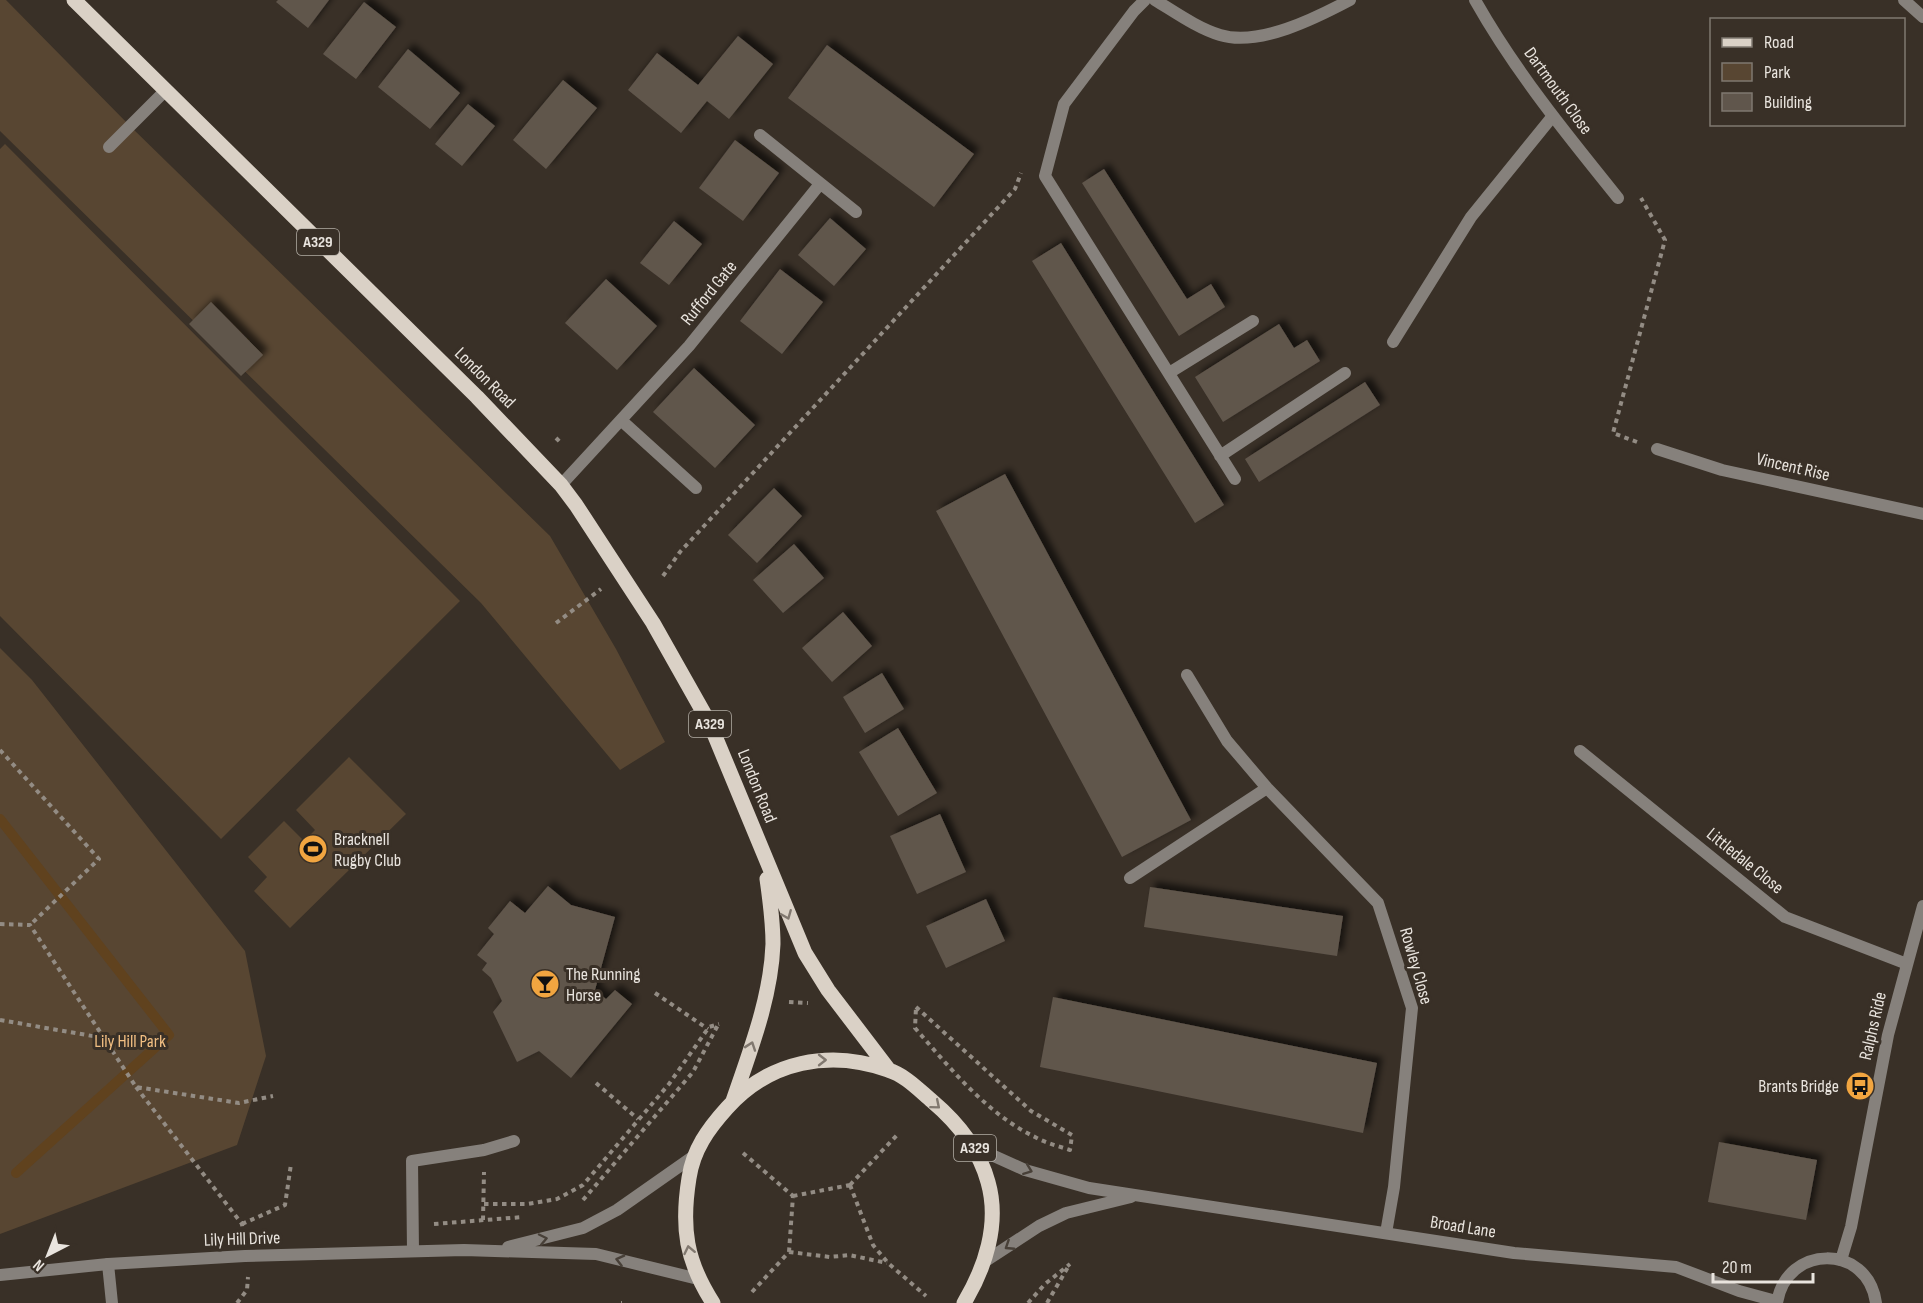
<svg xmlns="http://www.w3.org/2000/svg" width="1923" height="1303" font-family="'Sofia Sans Condensed',sans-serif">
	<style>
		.green { fill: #584632 }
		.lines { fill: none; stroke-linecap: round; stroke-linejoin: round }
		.stream { stroke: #60421e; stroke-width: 10 }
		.building { fill: #60564c; filter: url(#shadow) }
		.path { stroke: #938c84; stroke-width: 4; stroke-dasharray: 4.5 4.5; stroke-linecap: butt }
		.service { stroke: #86817c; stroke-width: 12 }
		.minor { stroke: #86817c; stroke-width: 12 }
		.tertiary { stroke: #86817c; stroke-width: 12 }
		.primary { stroke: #dad1c6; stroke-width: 15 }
		.oneway { stroke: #81786f }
		.oneway2 { stroke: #484038 }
		.labels { text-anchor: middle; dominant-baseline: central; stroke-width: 6; stroke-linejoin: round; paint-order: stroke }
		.shield { fill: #393027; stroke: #b4aea7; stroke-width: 1.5 }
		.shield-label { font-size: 16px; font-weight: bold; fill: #e9e4de }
		.street-label { font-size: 18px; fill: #e9e4de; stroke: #393027 }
		.poi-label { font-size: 18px; fill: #e9e4de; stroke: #393027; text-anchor: start }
		.park-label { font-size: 18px; fill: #f1be82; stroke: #393027 }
	</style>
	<defs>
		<filter id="shadow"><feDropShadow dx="5.5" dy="-5.5" stdDeviation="3" flood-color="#0009"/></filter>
	</defs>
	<rect width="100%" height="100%" fill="#393027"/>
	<!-- green -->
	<path class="green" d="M0,0H6L130,126L550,536L616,649L665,742L620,770L481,603L0,131Z
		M5,144L460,601L221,839L0,616V149Z
		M0,648L32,680L245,951L266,1056L237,1145L0,1234Z
		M349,757L406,814L290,928L254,891L267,877L248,857L284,821L304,841L315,830L296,810Z"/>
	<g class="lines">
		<!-- stream -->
		<path class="stream" d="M0,819L169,1035L16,1173"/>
	</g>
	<!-- building -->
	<path class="building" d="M278,0H329L308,28L276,2Z
		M364,2L396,27L356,79L323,54Z
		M738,36L773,64L729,119L707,101L681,133L628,90L657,53L698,85Z
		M827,45L974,154L934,207L788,98Z
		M408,49L460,93L430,129L378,87Z
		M563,80L597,108L546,169L513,140Z
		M468,104L495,126L462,166L435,144Z
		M735,140L779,173L743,221L699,188Z
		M1104,169L1187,299L1211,284L1225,307L1179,336L1082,183Z
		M830,218L866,249L834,286L798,255Z
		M674,221L702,244L669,285L640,263Z
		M1061,243L1224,505L1195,523L1032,261Z
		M780,269L823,302L782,354L740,321Z
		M606,279L657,326L617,370L565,323Z
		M211,302L263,355L241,376L189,324Z
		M1279,324L1294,348L1307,340L1320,361L1223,422L1195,377Z
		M694,368L755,425L715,468L653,412Z
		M1365,382L1380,405L1259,482L1245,459Z
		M1005,474L1191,820L1122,857L936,511Z
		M774,488L802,516L757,563L728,535Z
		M794,544L824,578L783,613L753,580Z
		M843,612L872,646L832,682L802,648Z
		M882,673L904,709L865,733L843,697Z
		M898,728L937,793L898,816L859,752Z
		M940,814L966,872L917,894L890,836Z
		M548,886L571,905L615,917L595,990L606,999L615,990L632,1004L571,1078L539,1051L517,1062L493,1012L502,1001L491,978L482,970L487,963L477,955L494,934L488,928L510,901L525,913Z
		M1150,887L1343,916L1337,956L1144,927Z
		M986,899L1005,941L946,968L926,926Z
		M1053,997L1377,1063L1363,1133L1040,1067Z
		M1719,1142L1817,1160L1806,1220L1708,1202Z"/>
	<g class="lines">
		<!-- path -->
		<path class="path" d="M556,438L560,442
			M1637,442L1613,433L1665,240L1641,198
			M663,576L680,552L1015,189L1021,173
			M556,623L601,589
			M0,750L99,859L30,925
			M0,924L30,925L136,1087L239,1103L273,1096
			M655,993L708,1029
			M789,1002L808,1003
			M916,1007L1031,1111L1072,1135L1070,1150C1058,1146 1046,1143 1035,1137C987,1114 950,1068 915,1028Z
			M0,1020L104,1038
			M596,1083L638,1119
			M136,1087L242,1224L243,1233
			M743,1153L793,1196
			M850,1185L873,1245L888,1263L926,1296
			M850,1185L898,1134
			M793,1196L850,1185
			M583,1200L693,1072L719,1023
			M484,1204H528L557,1199L583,1185L669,1084L709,1027L719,1024
			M483,1220L484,1172
			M242,1224L285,1205L291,1164
			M434,1224L523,1217
			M789,1252L830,1257L849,1255L887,1263
			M789,1252L793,1196
			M752,1292L789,1252
			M237,1303L247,1290L248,1277
			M621,1303H622
			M1028,1303L1045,1284L1070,1264
			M1047,1303L1068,1267"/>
		<!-- service -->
		<path class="service" d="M1145,0L1134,11L1064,104L1045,176L1235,479
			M109,147L166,90
			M1393,342L1471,217L1552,117
			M1169,373L1253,321
			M1220,456L1345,373
			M413,1251L412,1161L484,1150L514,1141"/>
		<!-- minor -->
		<path class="minor" d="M1155,0C1175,12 1197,28 1220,35C1259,47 1316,18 1350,0
			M1475,0C1515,71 1567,135 1618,198
			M1904,0L1923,17
			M760,135L856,212
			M622,421L696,488
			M1657,449L1722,470L1923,514
			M561,485L689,346L820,184
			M1187,675L1227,741L1267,788L1378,903L1412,1008L1394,1187L1386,1233
			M1580,751L1785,917L1907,964
			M1130,878L1267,788
			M1841,1260L1851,1227L1888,1035L1923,906
			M108,1264L112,1303"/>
		<!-- tertiary -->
		<path class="tertiary" d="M974,1147L1025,1170L1089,1188L1514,1253L1676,1267L1739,1291L1776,1301
			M508,1247L583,1228L617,1210L694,1156
			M984,1262L1039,1226L1066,1213L1131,1197
			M0,1275L108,1264L245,1256L464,1250L596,1254L698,1279
			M1777,1303C1786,1244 1868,1243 1876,1303"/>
		<!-- primary -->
		<path class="primary" d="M74,0L477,397L561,485L576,505L653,623L710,724L805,953L828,990L889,1070
			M733,1101C750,1051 771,998 773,944C773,922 770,900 767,879
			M713,1303C686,1261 681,1228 689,1178C693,1150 708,1129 727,1108C769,1061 830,1049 888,1070C905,1075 919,1090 932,1101C958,1123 979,1149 988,1182C1000,1224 985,1268 964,1303"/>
	</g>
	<!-- one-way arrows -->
	<defs><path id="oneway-chevron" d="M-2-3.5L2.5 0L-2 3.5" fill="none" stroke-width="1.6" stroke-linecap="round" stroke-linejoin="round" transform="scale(1.5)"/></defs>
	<g class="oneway">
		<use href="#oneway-chevron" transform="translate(787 915) rotate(68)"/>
		<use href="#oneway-chevron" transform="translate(751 1046) rotate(-71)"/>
		<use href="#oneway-chevron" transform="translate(822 1060)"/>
		<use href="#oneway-chevron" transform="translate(936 1105) rotate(40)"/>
		<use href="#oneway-chevron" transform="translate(689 1250) rotate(-102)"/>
	</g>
	<g class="oneway2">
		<use href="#oneway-chevron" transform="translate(1028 1170) rotate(21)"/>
		<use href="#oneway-chevron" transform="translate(543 1239) rotate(-12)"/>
		<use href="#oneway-chevron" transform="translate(1009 1246) rotate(147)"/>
		<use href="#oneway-chevron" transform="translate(620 1260) rotate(-166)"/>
	</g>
	<!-- icons -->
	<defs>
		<g id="stadium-disc" transform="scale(1.5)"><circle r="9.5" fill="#f1a540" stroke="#393027"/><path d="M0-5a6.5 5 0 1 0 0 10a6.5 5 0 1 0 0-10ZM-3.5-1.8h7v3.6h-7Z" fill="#111"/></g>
		<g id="bar-disc" transform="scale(1.5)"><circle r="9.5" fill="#f1a540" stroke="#393027"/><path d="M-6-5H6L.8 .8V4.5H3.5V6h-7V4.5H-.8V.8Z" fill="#111"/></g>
		<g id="bus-disc" transform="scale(1.5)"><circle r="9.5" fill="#f1a540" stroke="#393027"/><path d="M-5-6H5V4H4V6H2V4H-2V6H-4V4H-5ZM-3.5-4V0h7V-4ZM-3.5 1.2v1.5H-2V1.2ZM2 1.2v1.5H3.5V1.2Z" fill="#111"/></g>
	</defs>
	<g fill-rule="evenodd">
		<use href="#stadium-disc" x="313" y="849"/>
		<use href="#bar-disc" x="545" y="984"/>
		<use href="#bus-disc" x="1860" y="1086"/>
	</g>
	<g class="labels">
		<!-- shield labels -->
		<g class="shield">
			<rect x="297" y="229" width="42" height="26" rx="4.5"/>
			<rect x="689" y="711" width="42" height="26" rx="4.5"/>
			<rect x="954" y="1135" width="42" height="26" rx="4.5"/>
		</g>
		<g class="shield-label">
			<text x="318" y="242">A329</text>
			<text x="710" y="724">A329</text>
			<text x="975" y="1148">A329</text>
		</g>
		<!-- street labels -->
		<g class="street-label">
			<text transform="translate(1558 91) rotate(54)">Dartmouth Close</text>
			<text transform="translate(709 293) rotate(-51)">Rufford Gate</text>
			<text transform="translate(485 378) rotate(45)">London Road</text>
			<text transform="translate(1793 467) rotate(13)">Vincent Rise</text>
			<text transform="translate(757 786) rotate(68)">London Road</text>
			<text transform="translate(1745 861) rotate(39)">Littledale Close</text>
			<text transform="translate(1416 966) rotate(74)">Rowley Close</text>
			<text transform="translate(1873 1026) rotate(-77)">Ralphs Ride</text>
			<text transform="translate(1463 1227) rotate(9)">Broad Lane</text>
			<text transform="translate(242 1239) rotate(-2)">Lily Hill Drive</text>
		</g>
		<!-- poi labels -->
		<g class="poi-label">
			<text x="334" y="839">Bracknell<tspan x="334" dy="21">Rugby Club</tspan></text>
			<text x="566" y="974">The Running<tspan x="566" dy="21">Horse</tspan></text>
			<text x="1839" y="1086" text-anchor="end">Brants Bridge</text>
		</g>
		<!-- park labels -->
		<g class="park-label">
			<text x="130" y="1041">Lily Hill Park</text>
		</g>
	</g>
	<!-- legend -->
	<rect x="1710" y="18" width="195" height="108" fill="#393027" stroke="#7f7870" stroke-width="1.5"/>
	<rect x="1722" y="38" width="30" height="9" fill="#dad1c6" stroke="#7f7870" stroke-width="1.5"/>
	<text x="1764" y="48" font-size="18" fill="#e9e4de">Road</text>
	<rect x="1722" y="63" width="30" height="18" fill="#584632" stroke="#7f7870" stroke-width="1.5"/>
	<text x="1764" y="78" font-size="18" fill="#e9e4de">Park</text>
	<rect x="1722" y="93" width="30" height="18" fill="#60564c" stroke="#7f7870" stroke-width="1.5"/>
	<text x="1764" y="108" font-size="18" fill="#e9e4de">Building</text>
	<!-- north arrow -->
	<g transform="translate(48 1255) rotate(222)" stroke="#393027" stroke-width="4.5" paint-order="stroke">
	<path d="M0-4.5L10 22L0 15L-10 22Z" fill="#e9e4de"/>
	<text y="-9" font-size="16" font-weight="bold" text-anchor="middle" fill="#e9e4de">N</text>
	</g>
	<!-- scale -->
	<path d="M1713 1273v9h100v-9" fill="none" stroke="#e9e4de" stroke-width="3"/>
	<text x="1722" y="1273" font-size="18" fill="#e9e4de" stroke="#393027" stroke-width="4.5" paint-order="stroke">20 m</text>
</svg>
